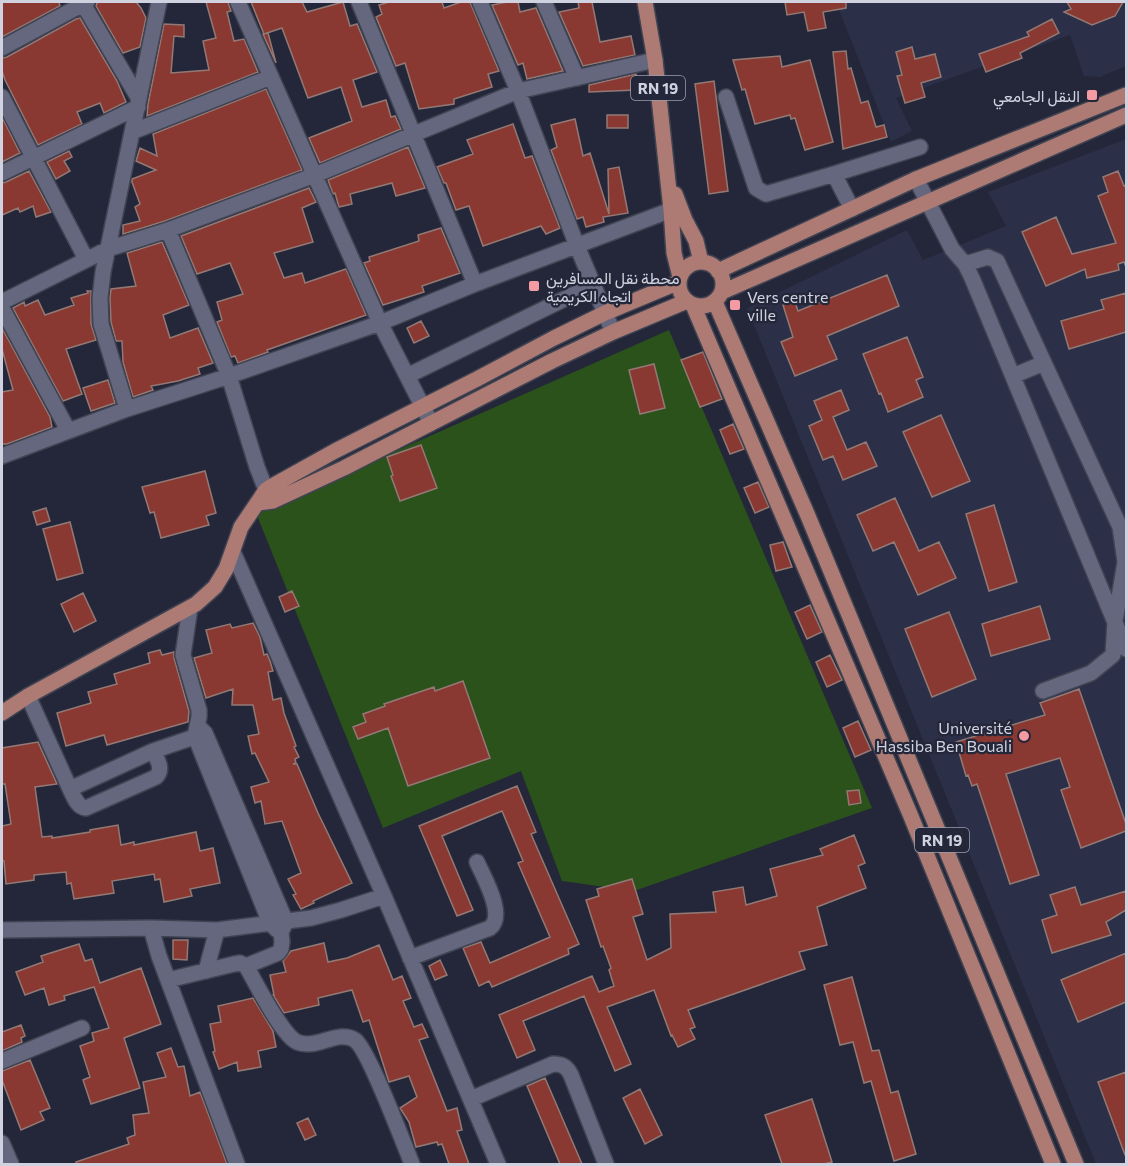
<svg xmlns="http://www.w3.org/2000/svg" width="1128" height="1166" font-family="Commissioner,Vazirmatn,sans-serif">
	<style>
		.built { fill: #2b2f47 }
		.green { fill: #2b521b }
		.building { fill: #893932; stroke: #937975; stroke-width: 1.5 }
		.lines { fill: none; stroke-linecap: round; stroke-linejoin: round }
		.minor-casing { stroke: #404352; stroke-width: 18 }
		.major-casing { stroke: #404352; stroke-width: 18 }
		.minor { stroke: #64677d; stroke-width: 15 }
		.major { stroke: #ad7b73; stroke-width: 15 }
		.poi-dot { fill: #f49aa2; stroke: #242739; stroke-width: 2 }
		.labels { text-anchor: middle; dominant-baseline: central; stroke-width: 4.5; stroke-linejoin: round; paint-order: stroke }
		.shield { fill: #242739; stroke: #9c9fad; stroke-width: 1.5 }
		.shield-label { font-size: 15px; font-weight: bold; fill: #d0d3df }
		.poi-label { font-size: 16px; fill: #d0d3df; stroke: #242739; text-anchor: end }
	</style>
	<rect width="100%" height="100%" fill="#242739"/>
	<!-- built -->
	<path class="built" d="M836,2H1126V66L1100,77L1084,76L1070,35L896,98L912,131L891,142Z
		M1126,139V1164H1096L747,308L907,230L923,260L1006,226L988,192Z"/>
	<!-- green -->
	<path class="green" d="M669,330L872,808L634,891L562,881L521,771L383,828L256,513Z"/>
	<!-- building -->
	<path class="building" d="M2,2H59L60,6L2,37Z
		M99,2H136L141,8L146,18L140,47L123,53L96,6L97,3Z
		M206,2H228L231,11L227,12L234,41L244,39L258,72L147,116L148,104L164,24L184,25V37L174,36L171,73L209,70L203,41L216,38Z
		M251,2H302L307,12L343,2L350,26L357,24L377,72L353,80L362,107L386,100L391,117L395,116L401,129L320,163L309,138L352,121L341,87L308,98L282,28L264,34Z
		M389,2H442L444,8L461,2H470L499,71L488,74L492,87L454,99V104L419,109L405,63L396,66L376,17L382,14L379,5Z
		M507,2H518L520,12L536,8L563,71L527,79L523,63L518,65L492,5Z
		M578,2H592L600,42L631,36L635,55L583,66L559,12L579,8Z
		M785,2H846V8L823,12L826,28L808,31L804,12L787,15Z
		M1067,2H1123L1115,16L1092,25L1064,12L1071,9Z
		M80,18L117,81L126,102L104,113L100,103L77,112L82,124L38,145L5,80L2,71V58L7,57L76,19Z
		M1052,19L1059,33L1020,53L1022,58L986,72L979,54L1029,36L1027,32Z
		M268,33L276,63L263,34Z
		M912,47L915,59L935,54L941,77L921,83L925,97L905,103L897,76L902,75L896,52Z
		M846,51L848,69L851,68L861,103L868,101L876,127L884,125L887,137L843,149L833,52Z
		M780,56L782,67L810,60L833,142L805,150L795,118L791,119L790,115L755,124L745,89L742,90L733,60Z
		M636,74V90L589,92V85Z
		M714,81L728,191L709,194L695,84Z
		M266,89L302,170L165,221L123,234V225L140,221L135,207L140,204L132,182V179L156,170L136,161L140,148L157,156L153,134Z
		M607,115H628V128H607Z
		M2,117L20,153L2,162Z
		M575,119L583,156L590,153L609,214L608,169L619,167L628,213L603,217L604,222L586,227L583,217L577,219L551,150L557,147L551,125Z
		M513,124L525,158L532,156L560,228L546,234L541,226L483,246L469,206L456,210L446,183H444L437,167L473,154L467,140Z
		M408,147L425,188L396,196L392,183L350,194L352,204L339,207L335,193L333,194L328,180Z
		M69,151L72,157L64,161L70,171L56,179L47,162Z
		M29,171L51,212L36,217L33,206L20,212L18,208L2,215V183L6,182Z
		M1118,171L1124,186L1126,185V267L1124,262L1118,264L1119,270L1087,278L1085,269L1046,286L1022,232L1056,217L1072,254L1116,243L1098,196L1108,192L1103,177Z
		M309,188L316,202L302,208L313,242L274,253L284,278L302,273L305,283L346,269L366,315L267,350L268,352L238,363L235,356L231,357L217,322L222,320L217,302L243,294L230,263L197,274L181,236Z
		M441,228L460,273L422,286L424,292L383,305L364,263L370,261L369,257L419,241L418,235Z
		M162,242L189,305L163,315L170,338L198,328L213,363L198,368L200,374L178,381L151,386L153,390L133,397L123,362L122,341H116L111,322L110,298L111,289L136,286L127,253Z
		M887,275L899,306L827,336L837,359L795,376L781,342L793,337L783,305L795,302L798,311Z
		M87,291H91V324L96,340L66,349L82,394L63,401L13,308L24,302L25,306L38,300L45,315L74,305L71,298L88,293Z
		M1126,293V332L1069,349L1061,321L1104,309L1101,300Z
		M421,321L429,336L414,343L407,328Z
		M2,328L50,417L52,427L7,444H2V392L13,390L2,349Z
		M907,337L923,377L916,380L923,397L888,412L881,393L879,394L863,354Z
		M703,352L722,399L700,407L681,360Z
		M654,364L665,408L640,414L629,370Z
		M108,380L115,403L91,411L83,388Z
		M841,390L849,410L833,417L847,450L866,442L877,466L843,480L833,456L823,460L809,426L822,420L814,401Z
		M941,415L970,481L932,497L903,432Z
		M733,424L744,449L730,454L720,430Z
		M421,445L437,488L400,501L391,476L393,475L387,457Z
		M205,471L216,513L206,516L209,525L161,538L154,512L150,513L142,487Z
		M758,482L769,507L755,513L744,488Z
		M895,498L919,551L939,542L956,578L918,595L894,542L873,551L857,515Z
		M994,505L1017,582L989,591L966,514Z
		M46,508L50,521L37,525L33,512Z
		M70,522L83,573L57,580L43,529Z
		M783,542L792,567L776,571L770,545Z
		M292,591L299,606L285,612L279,597Z
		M83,593L96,621L74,632L61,604Z
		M810,605L822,632L807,639L795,612Z
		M1040,606L1050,639L991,656L982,624Z
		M949,612L976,679L932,697L905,629Z
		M253,623L260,637L264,655L267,654L270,661L273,671L268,672L273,700L281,698L284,713L296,746L294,747L299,757L295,759L296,763L293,764H297L318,813L352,883L313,901L314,903L301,909L293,895L296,894L288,879L301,873L282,821L265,824L261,801L255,803L251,787L269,782L255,753L252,754L248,736L259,734L253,705H232L233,689L206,698L194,658L212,653L206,630L230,624L232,628Z
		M160,650L162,655L174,652V658L189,711L188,722L107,745L104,735L66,746L57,713L91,703L88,692L117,684L114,674L150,663L148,653Z
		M830,655L842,680L827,687L816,662Z
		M463,681L490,758L408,786L388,728L358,739L353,727L366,722L363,714L385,706L384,704L434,687L435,691Z
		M1079,689L1126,824V831L1081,848L1061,790L1070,787L1060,758L1006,774L1039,875L1010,884L977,784L972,786L968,775L966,776L956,742L1045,715L1040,703Z
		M858,721L871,750L855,757L843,728Z
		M38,742L57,784L35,787L42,837L52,836V838L90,832V830L118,825L121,845L134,842V845L196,832L200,851L213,848L220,883L190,889L192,896L164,902L160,879L155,880L154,874L112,881L114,893L74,899L71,883L67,884L66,872L34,875V880L6,884L4,861H2V826L11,824L5,784H2V748Z
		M517,786L536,832L531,834L579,944L568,949L569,954L492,987L489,981L479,986L463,948L481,942L490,963L550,937L518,863L523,861L502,811L442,836L473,910L457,916L419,826Z
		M859,790L861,803L849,805L847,791Z
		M854,835L865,863L858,866L866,888L817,907L827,945L799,952L805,969L688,1010L695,1027L690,1029L695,1039L678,1047L672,1035L671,1036L654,990L607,1007L631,1064L615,1071L584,996L523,1021L535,1050L517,1058L499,1015L592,976L599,992L614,986L609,970L611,968L603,946L601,947L586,900L599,896L597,889L632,879L643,914L633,917L647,960L671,948L670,914L716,912L713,892L743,887L746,905L777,896L770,869L823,855L820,849Z
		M1075,887L1081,905L1126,891V910L1106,922L1111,935L1052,953L1042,920L1057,915L1050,895Z
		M173,940H188L187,960L173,959Z
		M324,943L328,962L347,958L379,945L393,980L402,976L411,998L403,1001L414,1027L422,1024L428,1037L419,1040L447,1111L457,1108L462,1130L457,1131L469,1164H449L442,1144L438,1145L437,1142L416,1147L409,1122L400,1108L417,1097L409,1076L389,1082L369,1020L363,1022L352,990L318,998L319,1005L284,1013L273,995H274L270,975L286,972L283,961L291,951Z
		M79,944L85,961L92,959L100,983L141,968L161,1024L124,1038L140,1088L91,1104L83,1080L90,1077L80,1046L94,1041L92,1033L109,1028L94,987L64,996L65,1000L49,1005L44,988L25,995L16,972L43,962L41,956Z
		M1126,953V1002L1078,1022L1061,980Z
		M440,960L447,975L435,980L429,966Z
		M852,977L872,1051L879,1050L891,1093L898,1091L916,1154L894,1161L871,1081L864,1083L853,1042L840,1045L824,985Z
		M253,998L273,1031L276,1047L258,1051L261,1067L238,1071L237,1062L219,1069L213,1052L215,1051L210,1024L221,1022L218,1006Z
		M21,1025L25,1036L21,1038L22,1042L2,1051V1032Z
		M171,1048L178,1067L184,1066L190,1096L200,1092L227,1164H76V1162L129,1144L127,1138L135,1135L133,1115L149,1113L143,1082L166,1077L157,1053Z
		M30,1060L50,1108L40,1112L44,1120L21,1130L2,1080V1071Z
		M1126,1072V1155H1125L1098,1082Z
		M545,1078L582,1164H560L527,1086Z
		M640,1089L662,1135L645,1144L623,1098Z
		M812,1099L832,1162L824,1164H782L765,1115Z
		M308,1118L316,1135L305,1140L297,1123Z"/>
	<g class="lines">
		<!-- minor casing -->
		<g class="minor-casing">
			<path id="minor" d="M238,2L380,323L431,423
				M359,2L475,284
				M480,2L518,91L577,246L613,332
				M544,2L577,78
				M83,4L139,99
				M2,48L87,2
				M2,97L86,259
				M726,97L756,188L766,194L834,174L920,147
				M132,132L271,77
				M2,173L138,107
				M834,174L852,209
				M916,179L952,249L965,264
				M168,230L229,376L257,467L266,490L273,500
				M2,302L108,249L168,230L315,175L518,91L655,60
				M2,308L68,430
				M407,376L593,285
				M1013,376L1044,363
				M127,409L101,324L100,298L103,272L159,2
				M2,456L127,409L229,376L380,323L475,284L671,210
				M1126,532L1120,527L997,261L988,257L965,264L972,278L1126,649
				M233,552L384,896L498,1164
				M190,608L183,655L199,710V717L195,736L270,923L277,930
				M1043,691L1091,673L1113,655L1115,621L1125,562L1120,527
				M28,696L70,789L153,751L203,734
				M198,726L205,733L286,922L281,932L282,942L281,949L278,953L246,966
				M70,789C74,797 77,807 86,808L156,777C164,769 157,759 153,751
				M151,928L159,956L168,980L234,964L240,963L246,966C256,983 281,1034 297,1042C304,1045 313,1044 320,1042C331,1039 344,1033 355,1040C368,1049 404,1144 412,1164
				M2,930L151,928L217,930L311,918L341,910L384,896
				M410,958L490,928C506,915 484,878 477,862
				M206,971L217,930
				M168,980L237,1164
				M2,1061L82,1028
				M471,1099L553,1064C563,1064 567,1067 571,1075L606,1164
				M2,1143L11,1164"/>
		</g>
		<!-- major casing -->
		<g class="major-casing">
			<path id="major" d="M645,2L655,60L671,210L674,253L680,277
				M675,194L685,220L696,241L701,262
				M679 284a22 22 0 1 1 44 0a22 22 0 1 1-44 0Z
				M718,271L916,179L1126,95
				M722,292L1126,115
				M715,302L808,516L1076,1164
				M693,305L910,814L1053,1164
				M258,503L273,501L344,468L552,361L613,332L687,301
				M2,713L28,696L196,604L215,587L226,569L241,527L266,490L272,486L335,451L477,379L554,338L605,313L679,282"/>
		</g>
		<!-- minor -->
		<use href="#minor" class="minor"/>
		<!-- major -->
		<use href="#major" class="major"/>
	</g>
	<!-- markers -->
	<g class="poi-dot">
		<rect x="1086" y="89" width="12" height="12" rx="3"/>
		<rect x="528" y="280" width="12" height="12" rx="3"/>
		<rect x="729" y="299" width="12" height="12" rx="3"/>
		<circle cx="1024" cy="736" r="6"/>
	</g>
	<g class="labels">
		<!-- shield labels -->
		<g class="shield">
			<rect x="631" y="76" width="54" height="24" rx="4.5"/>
			<rect x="915" y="828" width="54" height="24" rx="4.5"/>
		</g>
		<g class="shield-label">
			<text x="658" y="88">RN 19</text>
			<text x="942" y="840">RN 19</text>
		</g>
		<!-- poi labels -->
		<g class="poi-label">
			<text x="1080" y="95">النقل الجامعي</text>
			<text x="546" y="277" text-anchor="start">محطة نقل المسافرين<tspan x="546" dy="18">اتجاه الكريمية</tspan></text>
			<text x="747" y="296" text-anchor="start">Vers centre<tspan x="747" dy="18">ville</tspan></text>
			<text x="1012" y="727">Université<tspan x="1012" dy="18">Hassiba Ben Bouali</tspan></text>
		</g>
	</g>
	<!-- border -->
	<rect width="1128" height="1166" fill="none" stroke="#d0d3df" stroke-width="6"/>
</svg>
